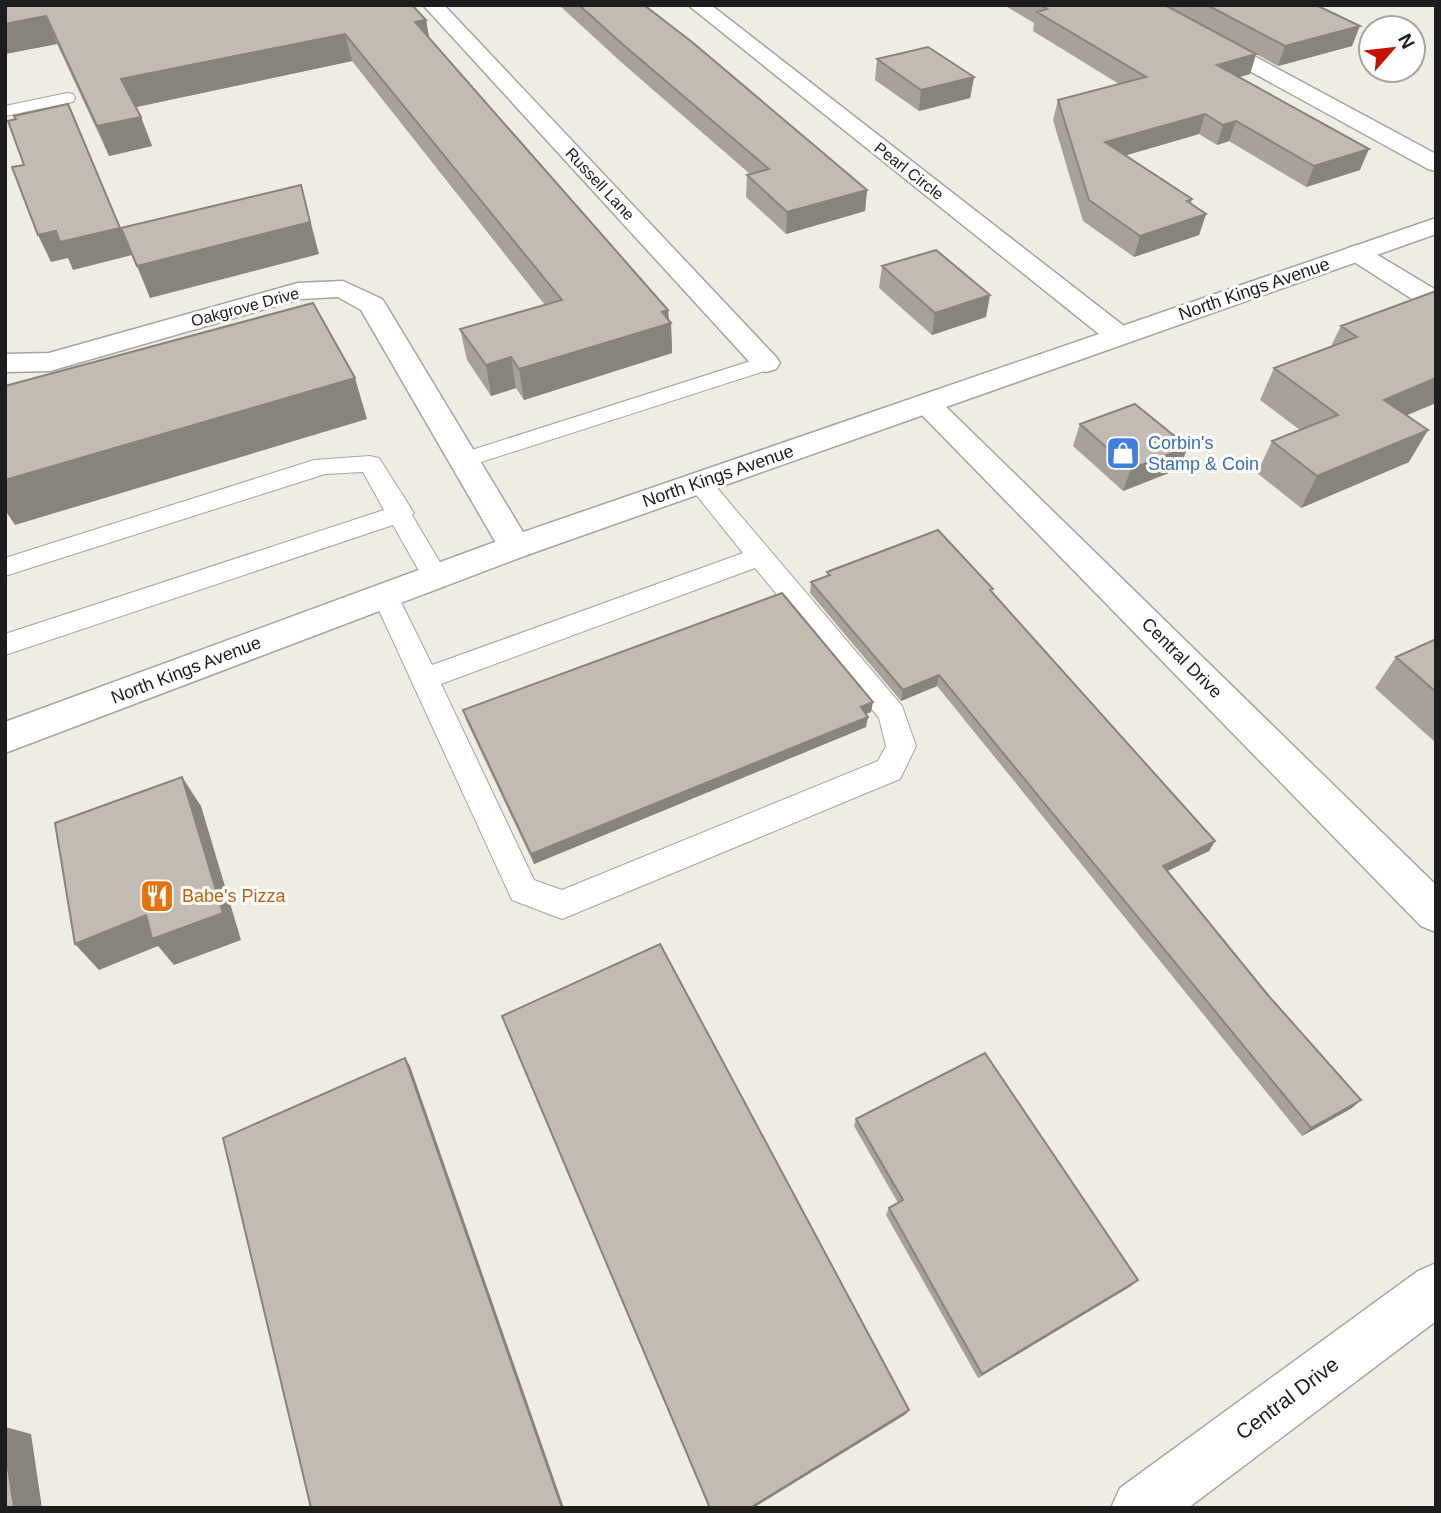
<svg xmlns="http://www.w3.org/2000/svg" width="1441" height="1513" font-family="Arial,sans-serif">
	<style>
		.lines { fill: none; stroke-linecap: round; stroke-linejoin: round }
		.service-casing { stroke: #a4a4a4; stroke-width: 2 }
		.minor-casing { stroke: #a4a4a4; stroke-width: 3 }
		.tertiary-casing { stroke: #a4a4a4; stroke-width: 3 }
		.service { fill: #fff; fill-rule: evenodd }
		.minor { fill: #fff; fill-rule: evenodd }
		.tertiary { fill: #fff; fill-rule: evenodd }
		.wall { fill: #a8a199 }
		.shaded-wall { fill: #88837d }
		.building { fill: #c3bbb2; stroke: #88837d; stroke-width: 2 }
		.labels { text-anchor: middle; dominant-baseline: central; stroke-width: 6; stroke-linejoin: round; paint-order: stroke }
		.far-street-label { font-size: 16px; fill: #1d1d1d; stroke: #fff }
		.street-label { font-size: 18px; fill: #1d1d1d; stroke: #fff }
		.shop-label { font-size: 18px; fill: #366cbe; stroke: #fff; text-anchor: start }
		.food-label { font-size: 18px; fill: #c56008; stroke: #fff; text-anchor: start }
		.near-street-label { font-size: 21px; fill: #1d1d1d; stroke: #fff }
	</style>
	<rect width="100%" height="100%" fill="#efece3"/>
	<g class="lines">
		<!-- service casing -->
		<g class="service-casing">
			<path id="service" d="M67,93L73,94L75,98L73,102L5,116V106Z
				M766,356L774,358L777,363L774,368L472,465L464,468L456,465L452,460L456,455Z
				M370,456L379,458L414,513L412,515L448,576L444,583L435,585L426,583L393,525L5,655V634L384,510L363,472L325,474L5,576V558L314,460Z
				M698,474L707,476L902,706L916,746L900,779L562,919L512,900L372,595L376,588L385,585L394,588L432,665L743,553L686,482L689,476ZM755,568L879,718L886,746L878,761L562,890L534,880L441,684Z"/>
		</g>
		<!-- minor casing -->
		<g class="minor-casing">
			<path id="minor" d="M423,5H444L776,357L780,363L776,369L766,372L756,369Z
				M688,5H711L1129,330L1133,336L1129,342L1119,344L1109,342Z
				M1134,5H1159L1436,154V171L1428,169L1137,9Z
				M1357,245L1366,248L1436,290V310L1426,308L1348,258L1344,253L1348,248Z
				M343,281L382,299L386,305L532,547L527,555L515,558L503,555L361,310L338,297L300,299L50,371L5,372V354L49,353L298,283Z
				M927,395L937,398L1436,885V932L1421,926L917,410L912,404L917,398Z
				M1436,1263V1321L1188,1508H1111L1120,1488L1418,1271Z"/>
		</g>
		<!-- tertiary casing -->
		<g class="tertiary-casing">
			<path id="tertiary" d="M1436,218V234L527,555L5,753V722L503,539Z"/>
		</g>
		<!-- service -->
		<use href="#service" class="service"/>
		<!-- minor -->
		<use href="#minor" class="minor"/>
		<!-- tertiary -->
		<use href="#tertiary" class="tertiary"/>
	</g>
	<!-- wall -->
	<path class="wall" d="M5,5L426,20L429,39L668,310L669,320L671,323L672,353L524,400L516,388L491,396L467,360L460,329L545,305L352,61L136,107L141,117L152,146L109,156L57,44L5,54Z
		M559,5H644L867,190L865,211L786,234L746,197L747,175L750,174L621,62Z
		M1004,5H1316L1352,46L1278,66L1256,54L1250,74L1239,77L1360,170L1306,187L1229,141L1217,145L1199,134L1125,155L1192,199L1191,204L1206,214L1199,235L1134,257L1083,221L1053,120L1058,100L1119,84L1033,31L1034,23Z
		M877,59L974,77L970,98L919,111L875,80Z
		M882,266L986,317L932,335L879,288Z
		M1436,291V403L1406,415L1409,462L1301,508L1257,473L1272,441L1300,430L1260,400L1274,368L1331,346L1341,326Z
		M1080,424L1179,469L1123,491L1073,446Z
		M827,572L992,593L1215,841L1209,851L1167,871L1352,1108L1302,1136L937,686L901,701L810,593L811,582L827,576Z
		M1436,639V743L1375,688L1396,657Z
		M463,710L871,712L866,714V727L534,864L466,720Z
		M502,1016L906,1414L753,1508H709Z
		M856,1119L1138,1280L1131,1286L978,1378L886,1215L889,1208L898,1203L854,1126Z"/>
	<!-- shaded-wall -->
	<path class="shaded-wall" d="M46,16L57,44L5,54V24Z
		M426,20L431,48L415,22Z
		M1360,26L1352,46L1278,66L1285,46Z
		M345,34L352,61L132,108L121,79Z
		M1256,54L1250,74L1211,85L1217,65Z
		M974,77L970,98L919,111L921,90Z
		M68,104L132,255L73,270L68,258L51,262L38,235L56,231Z
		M1205,114L1199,134L1100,163L1105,142Z
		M141,117L152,146L109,156L97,126Z
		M1236,121L1229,141L1217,145L1223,125Z
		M1369,149L1360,170L1306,187L1314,166Z
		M301,185L319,254L150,298L137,266Z
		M867,190L865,211L786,234L787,212Z
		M1206,214L1199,235L1134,257L1140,236Z
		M990,295L986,317L932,335L935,313Z
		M668,310L669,323H671L672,353L524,400L519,369Z
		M511,357L516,388L491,396L486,365Z
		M355,378L367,419L15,525L5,510V480Z
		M1436,378V403L1367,432L1384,400Z
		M1428,430L1409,462L1301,508L1317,476Z
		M1188,447L1179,469L1123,491L1131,469Z
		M939,675L937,686L901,701L903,690Z
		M873,702L871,712L859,717L861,707Z
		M868,717L866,727L534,864L531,854Z
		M182,777L201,806L241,940L174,965L158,946L99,970L75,944Z
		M1215,841L1209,851L1157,876L1163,866Z
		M405,1058L410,1066L564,1508H562Z
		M1361,1100L1352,1108L1302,1136L1311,1128Z
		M1138,1280L1131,1286L978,1378L982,1374Z
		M909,1410L906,1414L753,1508H750Z
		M5,1427L31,1434L42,1508H14L5,1447Z"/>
	<!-- building -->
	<path class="building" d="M5,5H412L426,20L415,22L668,310L662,312L671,323L519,369L511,357L486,365L460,329L562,300L345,34L121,79L141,117L97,126L46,16L5,24Z
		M579,5H644L692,42L867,190L787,212L747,175L769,169L620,42Z
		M1040,5H1165L1256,54L1217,65L1369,149L1314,166L1236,121L1223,125L1205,114L1105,142L1192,199L1187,201L1206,214L1140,236L1089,200L1058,100L1146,77L1037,12L1047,9Z
		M1207,5H1316L1360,26L1285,46Z
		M928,47L974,77L921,90L877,59Z
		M68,104L120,228L60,242L56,231L38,235L12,167L24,165L8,121L16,119L14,116Z
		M301,185L310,222L137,266L121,228Z
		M936,250L990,295L935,313L882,266Z
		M1436,291V378L1384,400L1428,430L1317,476L1272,441L1338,415L1274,368L1357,337L1341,326Z
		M313,303L355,378L5,480V386Z
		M1135,404L1188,447L1131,469L1080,424Z
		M938,530L993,589L990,590L1215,841L1163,866L1267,994L1361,1100L1311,1128L939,675L903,690L811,582L830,575L827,572Z
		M782,593L873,702L861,707L868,717L531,854L463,710Z
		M1436,639V692L1396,657Z
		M182,777L223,913L152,939L146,915L75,944L55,823Z
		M660,944L909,1410L750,1508H710L502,1016Z
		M985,1053L1138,1280L982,1374L889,1208L903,1200L856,1119Z
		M405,1058L562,1508H311L223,1138Z
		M5,1447L14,1508H5Z"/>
	<!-- icons -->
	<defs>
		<g id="shop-square" transform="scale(1.75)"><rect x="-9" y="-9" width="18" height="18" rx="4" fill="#3f7fe0" stroke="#fff"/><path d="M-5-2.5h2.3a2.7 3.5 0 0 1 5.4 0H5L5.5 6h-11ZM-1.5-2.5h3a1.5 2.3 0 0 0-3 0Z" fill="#fff"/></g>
		<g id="restaurant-square" transform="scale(1.75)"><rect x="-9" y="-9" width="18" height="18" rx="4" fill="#e8710a" stroke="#fff"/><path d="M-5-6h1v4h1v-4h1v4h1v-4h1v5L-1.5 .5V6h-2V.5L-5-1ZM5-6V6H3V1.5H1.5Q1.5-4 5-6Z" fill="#fff"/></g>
	</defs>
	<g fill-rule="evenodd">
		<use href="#shop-square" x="1123" y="453"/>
		<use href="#restaurant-square" x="157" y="896"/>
	</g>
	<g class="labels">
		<!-- far-street labels -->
		<g class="far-street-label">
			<text transform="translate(909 171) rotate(38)">Pearl Circle</text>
			<text transform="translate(600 184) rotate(47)">Russell Lane</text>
			<text transform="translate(245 307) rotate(-15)">Oakgrove Drive</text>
		</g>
		<!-- street labels -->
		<g class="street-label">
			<text transform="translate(1254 289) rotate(-19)">North Kings Avenue</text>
			<text transform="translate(718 476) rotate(-19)">North Kings Avenue</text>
			<text transform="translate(1182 658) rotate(45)">Central Drive</text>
			<text transform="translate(186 670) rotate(-21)">North Kings Avenue</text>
		</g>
		<!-- shop labels -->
		<g class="shop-label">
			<text x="1148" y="443">Corbin's<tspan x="1148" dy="21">Stamp &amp; Coin</tspan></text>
		</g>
		<!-- food labels -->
		<g class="food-label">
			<text x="182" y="896">Babe's Pizza</text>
		</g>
		<!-- near-street labels -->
		<g class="near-street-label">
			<text transform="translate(1287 1398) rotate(-37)">Central Drive</text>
		</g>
	</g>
	<!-- border -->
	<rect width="1441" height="1513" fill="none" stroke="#1d1d1d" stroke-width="14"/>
	<!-- north arrow -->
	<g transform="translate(1392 49) rotate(62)"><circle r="33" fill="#ffffff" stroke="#a5a5a5" stroke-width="2"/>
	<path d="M0-5L12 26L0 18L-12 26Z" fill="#ca1100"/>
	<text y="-10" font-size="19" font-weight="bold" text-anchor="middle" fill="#1d1d1d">N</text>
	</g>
</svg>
